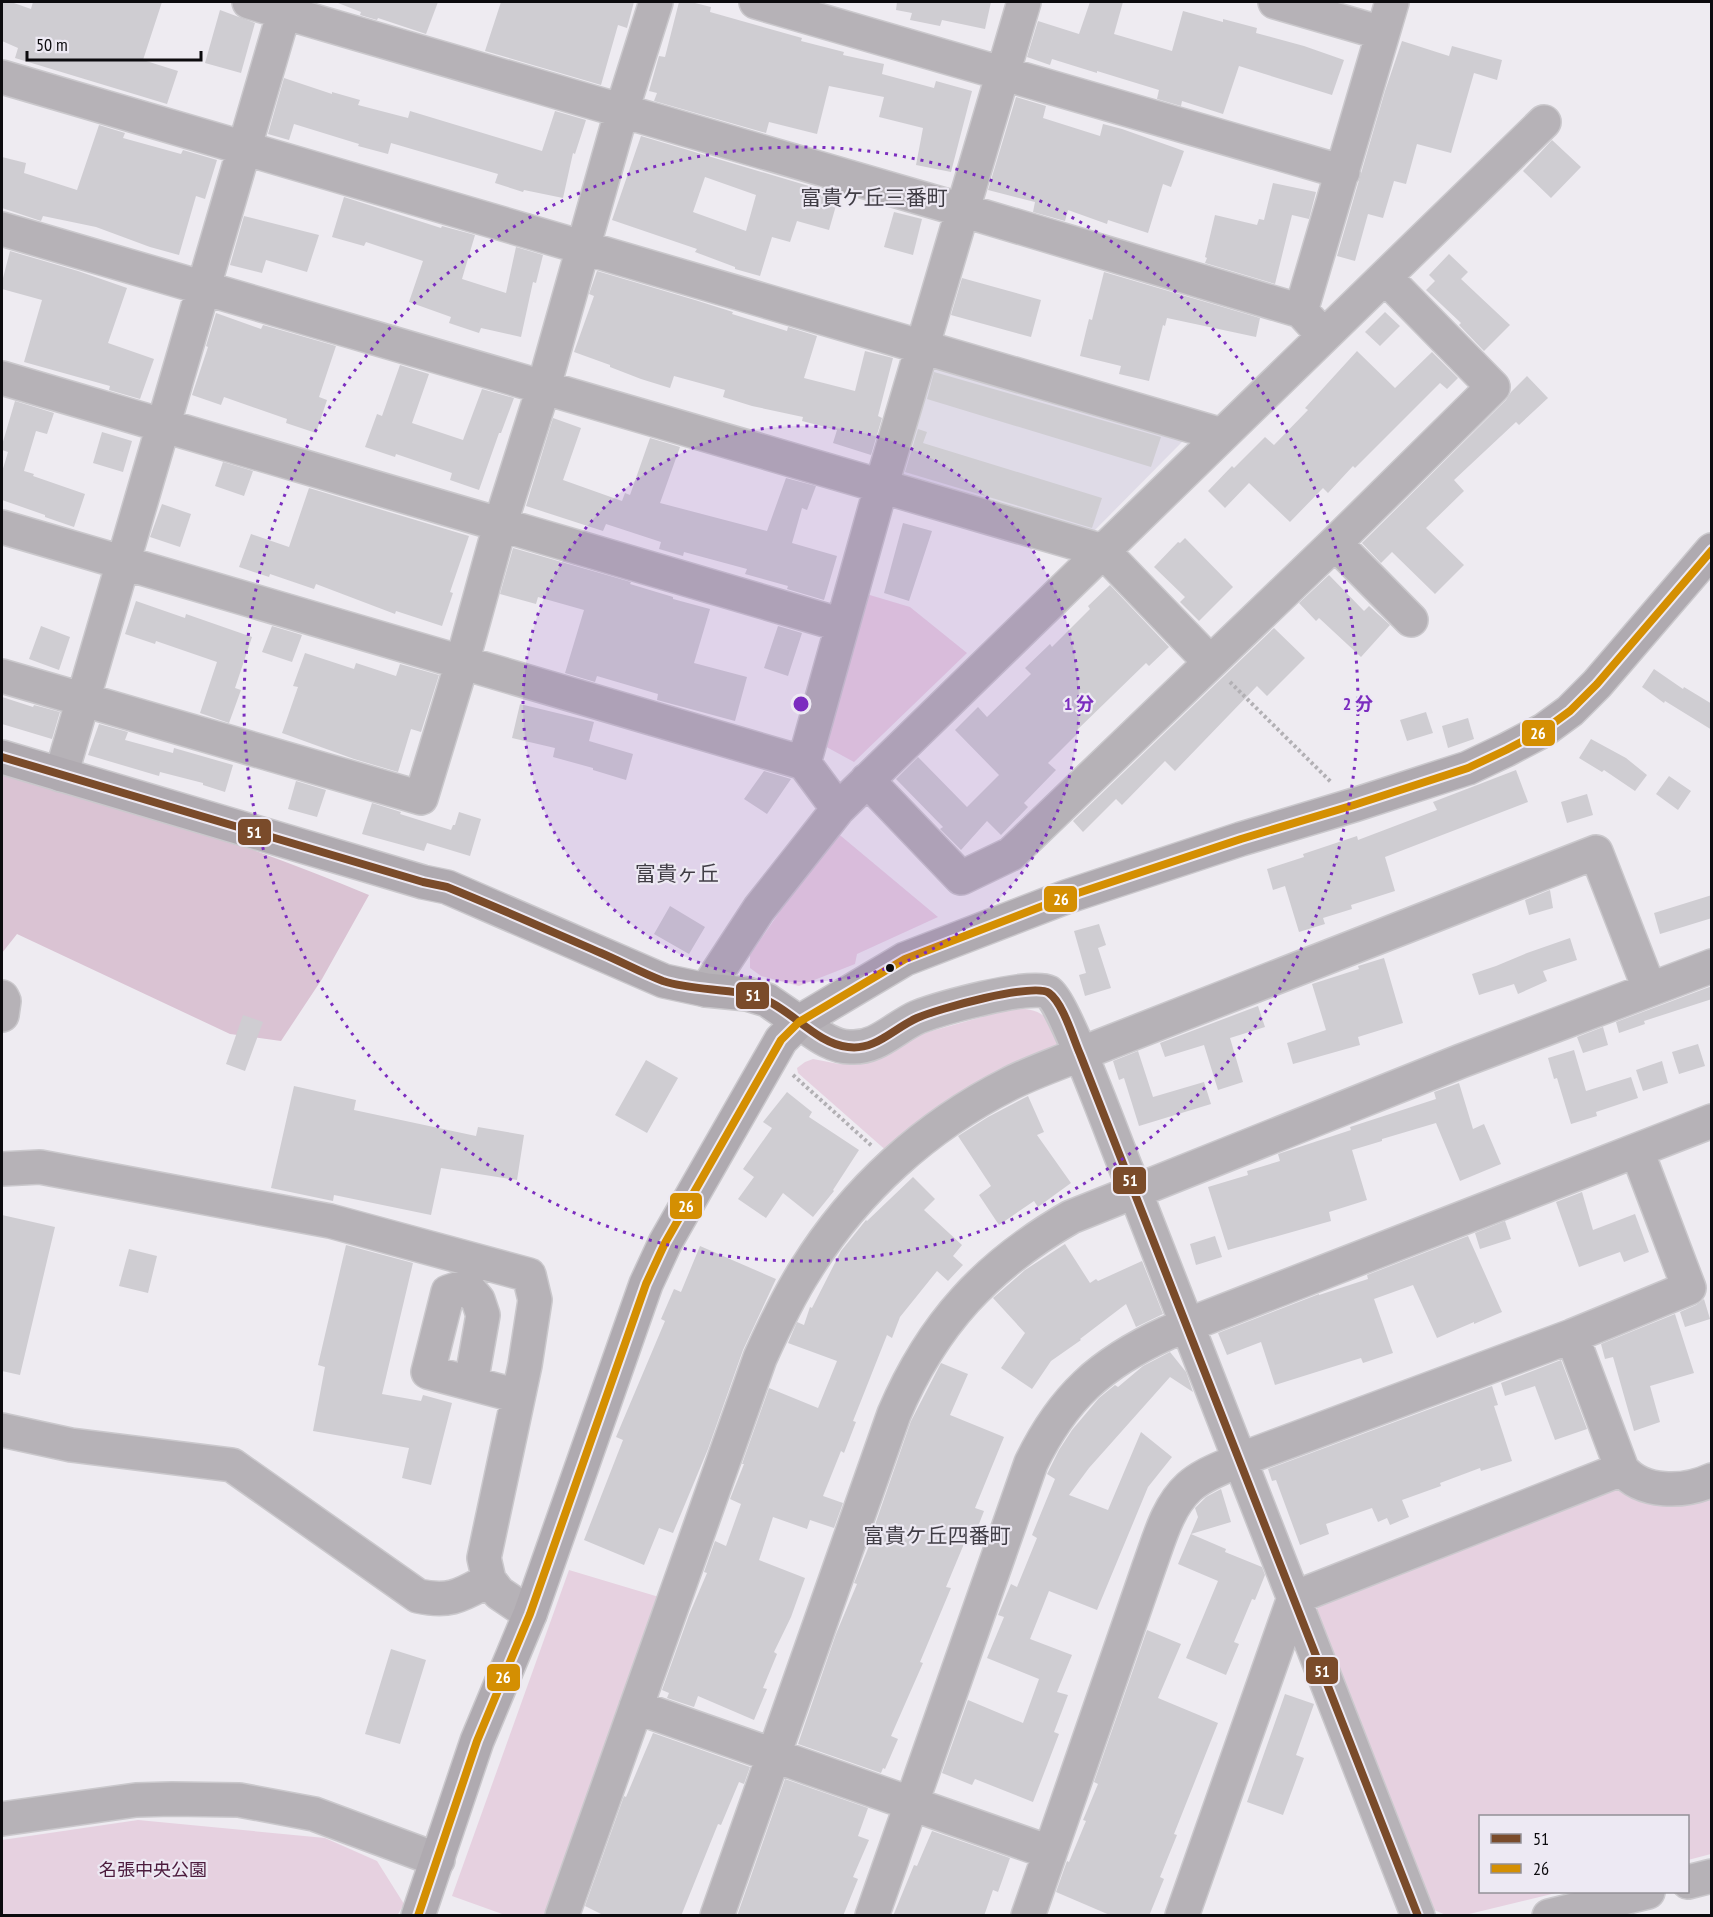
<svg xmlns="http://www.w3.org/2000/svg" width="1713" height="1917" font-family="'PT Sans Narrow','Noto Sans JP',sans-serif">
	<style>
		.built { fill: #dfdbe7 }
		.green { fill: #e6d1e0 }
		.forest { fill: #dac3d3 }
		.building { fill: #cfcdd2; fill-rule: evenodd }
		.lines { fill: none; stroke-linecap: round; stroke-linejoin: round }
		.minor-casing { stroke: #cac8cc; stroke-width: 36 }
		.major-casing { stroke: #cac8cc; stroke-width: 36 }
		.path { stroke: #b2b0b4; stroke-width: 4; stroke-dasharray: 3 3; stroke-linecap: butt }
		.minor { stroke: #b6b2b7; stroke-width: 33 }
		.major { stroke: #afaab0; stroke-width: 33 }
		.bus-1-casing { stroke: #ede9f3; stroke-width: 12 }
		.bus-2-casing { stroke: #ede9f3; stroke-width: 12 }
		.bus-1 { stroke: #7a4b2a; stroke-width: 8 }
		.bus-2 { stroke: #d48f02; stroke-width: 8 }
		.ring { fill: none; stroke: #7b2cbf; stroke-width: 3; stroke-dasharray: 3 6 }
		.bus-dot { fill: #0c0b0e; stroke: #ede9f3; stroke-width: 2 }
		.labels { text-anchor: middle; dominant-baseline: central; stroke-width: 4.5; stroke-linejoin: round; paint-order: stroke }
		.park-label { font-size: 18px; fill: #4c1b3d; stroke: #ede9f3 }
		.quarter-label { font-size: 21px; fill: #403d45; stroke: #ede9f3 }
		.centre { fill: #7b2cbf; stroke: #ede9f3; stroke-width: 3 }
		.ring-label { font-size: 18px; text-anchor: middle; font-weight: bold; fill: #7b2cbf; stroke: #ede9f3; stroke-width: 4.5; stroke-linejoin: round; paint-order: stroke }
		.line-badge { stroke: #ede9f3; stroke-width: 2 }
		.badge-label { font-size: 16px; text-anchor: middle; font-weight: bold; fill: #fff }
	</style>
	<rect width="100%" height="100%" fill="#eeebf1"/>
	<!-- built -->
	<path class="built" d="M940,361L1183,432L1182,442L1092,533L905,482L895,467L928,367Z"/>
	<!-- green -->
	<path class="green" d="M863,593L910,607L967,653L854,762L821,744Z
		M835,831L938,917L857,954L855,964L799,986L761,976L750,968V955Z
		M1014,1008C1041,1009 1053,1017 1058,1044L1053,1051L889,1153L798,1073L797,1068L805,1062L813,1059L839,1064L873,1059L921,1034Z
		M1620,1480L1711,1488V1854L1688,1860V1816H1480V1892H1560L1465,1915H1446L1434,1910L1315,1612L1321,1600Z
		M569,1570L659,1597L549,1915H505L452,1896Z
		M138,1820L325,1838L377,1861L404,1904L397,1916L2,1915V1840Z"/>
	<!-- forest -->
	<path class="forest" d="M2,768C126,805 249,845 369,895L322,979L281,1041L230,1034L17,934L2,953Z"/>
	<!-- building -->
	<path class="building" d="M2,2H11L31,9L33,2H162L143,60L178,71L167,104L15,58L18,48L2,41Z
		M339,2H438L426,34L378,18L377,20L360,15L361,12L338,3Z
		M501,2H634L627,28L618,25L601,85L485,51Z
		M679,2H691L711,7L710,12L802,38L801,41L844,52L843,55L884,64L882,74L934,88L936,81L972,91L951,172L916,165L923,128L879,117L884,97L829,86L817,134L769,122L766,133L654,101L657,93L649,91L659,56L665,57Z
		M897,2H991L985,29L942,20L940,26L910,20L912,13L896,10Z
		M1090,2H1123L1114,34L1172,51L1183,11L1223,22V19L1257,28L1256,33L1304,46L1344,60L1332,95L1239,66L1223,114L1182,101L1181,106L1157,99L1159,90L1097,71V73L1052,59L1050,65L1027,57L1038,21L1079,34Z
		M220,10L255,23L241,73L205,63Z
		M1402,41L1449,56L1452,46L1502,60L1497,80L1474,73L1451,153L1417,144L1406,184L1394,181L1383,218L1368,214L1355,261L1337,256L1385,91Z
		M284,78L332,94V92L360,100L358,105L408,118L410,111L542,151L555,111L586,120L575,154L573,153L563,198L524,190L523,192L495,183L498,174L391,143L388,154L358,146L359,144L294,124L289,140L268,134Z
		M1016,97L1046,106L1043,118L1100,136L1103,124L1122,129L1184,151L1171,187L1163,184L1148,233L1108,220L1107,224L1068,210L1065,221L1033,212L1035,202L988,190Z
		M99,125L125,133L123,138L181,154L183,150L217,160L205,199L196,196L179,255L150,247L96,227L43,216L41,221L2,208V157L26,163L24,173L77,190Z
		M641,136L839,195L829,230L797,221L790,242L772,237L760,276L735,269V267L695,252L697,249L612,220ZM705,177L756,195L746,231L693,212Z
		M1552,140L1581,167L1551,198L1523,171Z
		M1273,183L1316,192L1309,219L1292,215L1275,284L1205,263L1207,258L1205,257L1215,215L1257,225L1259,219L1264,220Z
		M344,197L441,228L442,226L475,235L462,279L506,293L516,247L543,255L536,283L533,282L521,337L481,328L479,333L449,323L451,317L409,302L423,261L366,242L364,246L332,237Z
		M894,212L922,219L913,255L884,247Z
		M244,216L319,235L307,272L266,260L262,273L230,265Z
		M10,251L78,271L127,288L108,343L154,359L140,399L109,390L110,386L24,362L42,300L2,289V282Z
		M1449,254L1468,272L1461,279L1510,325L1484,351L1459,325L1461,323L1426,290L1435,281L1429,275Z
		M597,271L695,300L733,312L732,314L787,331L788,327L817,336L804,378L855,391L865,351L893,358L878,416L882,418L871,455L833,443L837,430L802,421L803,417L752,406L723,397L725,390L674,376L670,388L641,379L610,367V365L574,352L594,296L589,294Z
		M1104,272L1260,318L1256,337L1167,318L1165,326L1163,325L1149,381L1119,374L1121,366L1080,356L1089,319L1092,320Z
		M962,278L1041,300L1031,337L951,315Z
		M1385,312L1400,326L1380,346L1365,332Z
		M216,313L261,329L263,325L336,346L319,397L327,400L316,433L286,423L287,419L224,397L221,405L192,395L208,347L206,346Z
		M1357,351L1395,388L1432,352L1458,378L1447,389L1440,383L1355,468L1353,466L1328,493L1323,488L1290,522L1249,483L1225,508L1208,491L1232,466L1234,468L1265,437L1274,445L1308,410L1305,408Z
		M400,365L429,374L412,423L463,440L482,389L514,398L501,433H499L479,490L450,480L452,473L396,454L395,457L365,447L377,414L382,416Z
		M934,372L1161,437L1151,467L927,399Z
		M1527,376L1548,398L1519,425L1516,422L1454,480L1464,491L1426,528L1464,565L1435,594L1392,552L1381,563L1362,543L1506,400L1511,392Z
		M15,401L54,413L47,434L36,431L24,471L34,474L33,476L85,494L74,527L45,517V515L2,500V472L8,452L2,450V445Z
		M553,418L581,428L563,480L622,501L625,493L630,495L650,438L680,447L660,503L767,531L786,478L816,486L807,510L802,508L792,543L837,556L824,600L787,589L788,586L745,574L747,569L684,552L683,556L659,549L661,542L606,524L603,531L526,506Z
		M918,429L927,432L923,443L1102,498L1092,528L905,472Z
		M102,432L132,441L123,472L93,463Z
		M223,462L253,471L244,496L215,486Z
		M309,488L469,536L450,592L453,593L442,626L396,611L395,614L316,584L314,589L270,574L269,577L239,567L251,534L289,547Z
		M162,504L191,514L180,547L150,537Z
		M903,523L932,531L909,601L884,593Z
		M1185,538L1233,587L1199,621L1180,602L1185,597L1154,567L1178,542L1180,543Z
		M513,548L631,582L630,584L673,597V599L710,609L694,663L747,677L735,721L657,700L658,694L597,676L595,682L565,673L584,610L538,597L536,604L500,594Z
		M1329,575L1364,611L1369,606L1390,625L1361,657L1319,618L1316,621L1299,603Z
		M1110,585L1169,647L1149,666L1146,663L1076,731L1078,733L1048,763L1056,770L1024,803L1028,807L1001,835L987,821L961,850L940,829L943,827L896,779L918,757L967,807L999,775L955,730L978,707L987,717L1031,674L1025,668L1050,644L1052,647L1090,609L1088,606Z
		M136,601L185,618L186,614L252,637L235,688L241,690L229,723L200,713L217,662L156,641L155,644L125,634Z
		M41,626L70,637L59,670L29,659Z
		M272,626L302,635L292,662L262,652Z
		M778,626L802,633L788,676L764,668Z
		M1274,628L1305,658L1267,696L1257,686L1175,771L1165,761L1122,805L1116,799L1083,832L1073,821Z
		M305,653L354,669L356,663L396,676L400,664L439,675L421,732L411,729L398,772L354,759L282,733L298,687L293,686Z
		M1654,669L1683,689L1684,687L1712,704V730L1665,701L1664,703L1642,687Z
		M2,697L33,707L34,705L60,712L52,739L2,724Z
		M520,704L594,722L589,741L633,754L626,780L593,770V768L553,757L555,748L512,738Z
		M1426,712L1433,733L1407,741L1400,720Z
		M1468,718L1474,739L1448,748L1442,726Z
		M99,724L128,732L125,740L173,753L174,748L233,765L225,792L203,785V783L160,772L159,776L88,755Z
		M1591,739L1626,758L1647,775L1635,791L1604,770L1602,772L1579,758Z
		M1516,770L1528,802L1385,857L1395,891L1351,905L1352,909L1323,918L1325,924L1299,932L1285,886L1273,890L1267,869L1304,857L1303,854L1357,836L1358,840L1437,810L1433,802Z
		M764,771L791,779L767,814L744,799Z
		M1669,776L1691,791L1678,810L1656,794Z
		M296,781L326,790L317,817L288,809Z
		M1587,794L1593,815L1567,823L1561,802Z
		M372,803L401,812L400,814L451,830L453,825H455L459,812L481,819L470,856L427,843L424,851L362,834Z
		M1550,890L1553,908L1529,915L1525,900Z
		M1712,895V918L1660,934L1654,913Z
		M670,906L705,927L689,954L654,934Z
		M1099,924L1106,945L1098,948L1111,988L1085,996L1079,975L1086,973L1074,931Z
		M1570,938L1577,960L1543,971L1547,981L1518,994L1514,984L1479,995L1472,974L1496,966L1527,953Z
		M1384,958L1403,1023L1358,1037L1360,1045L1293,1064L1287,1043L1326,1030L1312,984L1359,969L1358,966Z
		M1712,986V999L1644,1021L1645,1024L1619,1033L1616,1022Z
		M1258,1006L1265,1027L1230,1038L1243,1082L1218,1090L1204,1045L1165,1057L1160,1043Z
		M243,1015L263,1022L245,1071L226,1064Z
		M1603,1027L1608,1045L1583,1053L1577,1037Z
		M1698,1044L1705,1066L1679,1074L1672,1052Z
		M1574,1050L1586,1091L1631,1077L1638,1098L1596,1112L1597,1116L1571,1124L1557,1078L1554,1079L1548,1058Z
		M1138,1051L1153,1097L1204,1082L1211,1104L1139,1126L1124,1078L1119,1080L1113,1061Z
		M646,1060L678,1078L647,1133L615,1115Z
		M1662,1061L1668,1083L1643,1091L1636,1070Z
		M1459,1083L1473,1129L1484,1124L1501,1164L1460,1181L1436,1123L1382,1139V1141L1352,1150L1367,1200L1329,1212L1331,1221L1228,1250L1208,1187L1248,1175L1247,1171L1280,1161L1278,1154L1351,1130L1350,1127L1436,1099L1434,1092Z
		M294,1086L356,1100L354,1110L476,1136L478,1127L524,1135L517,1180L441,1168L431,1215L334,1195L333,1201L271,1188Z
		M787,1092L812,1112L809,1117L859,1150L833,1190L834,1191L813,1217L783,1193L766,1218L738,1199L754,1177L743,1169L772,1128L763,1122Z
		M1028,1096L1044,1132L1037,1135L1071,1183L1038,1207L1034,1201L999,1225L979,1195L991,1186L958,1136L988,1117Z
		M913,1177L935,1199L924,1210L962,1245L953,1256L963,1265L948,1281L937,1271L900,1317L892,1338L887,1335L853,1421L856,1422L844,1453L841,1451L823,1496L843,1503L834,1528L810,1520L807,1529L773,1517L759,1560L805,1578L791,1617L774,1652L777,1654L763,1688L767,1689L754,1720L698,1696L694,1707L667,1698L669,1693L662,1690L689,1615L707,1573L704,1572L715,1541L726,1546L741,1504L730,1499L744,1464H742L769,1388L818,1408L837,1361L788,1343L797,1322L804,1325L810,1307L812,1308L841,1251L866,1220L867,1221Z
		M1582,1192L1593,1230L1635,1214L1649,1252L1624,1262L1620,1252L1579,1267L1556,1202Z
		M2,1215L55,1227L20,1375L2,1371Z
		M1505,1221L1511,1239L1480,1249L1475,1233Z
		M1215,1236L1222,1257L1196,1265L1190,1244Z
		M1468,1236L1502,1312L1474,1324V1322L1437,1338L1413,1285L1374,1299L1393,1353L1363,1363L1361,1358L1275,1385L1261,1342L1227,1355L1218,1333L1319,1294V1295L1368,1279L1367,1275Z
		M1065,1244L1090,1283L1096,1279L1098,1281L1142,1261L1163,1314L1136,1327L1126,1304L1080,1339L1081,1340L1051,1361L1032,1389L1001,1368L1025,1333L993,1298L1025,1270Z
		M346,1245L413,1263L382,1394L421,1401L423,1395L452,1403L431,1485L402,1478L409,1448L313,1431L325,1367L318,1365Z
		M700,1246L776,1279L743,1350L708,1449L673,1533L659,1528L644,1565L584,1540L623,1440L616,1437L665,1321L661,1319L674,1289L681,1292Z
		M129,1249L157,1256L148,1293L119,1286Z
		M1704,1299L1710,1319L1685,1327L1680,1312L1696,1305Z
		M1675,1314L1694,1373L1650,1386L1660,1422L1634,1431L1613,1357L1605,1359L1601,1344Z
		M1170,1352L1186,1372L1193,1392L1170,1377L1089,1468L1069,1495L1108,1510L1141,1432L1172,1457L1148,1487L1097,1610L1049,1591L1030,1639L1072,1655L1057,1692L1068,1695L1054,1732L1059,1734L1033,1802L975,1779L972,1785L942,1773L968,1700L1023,1723L1039,1679L987,1658L1004,1617L998,1615L1011,1584L1017,1587L1037,1538L1032,1535L1055,1479L1047,1474L1059,1450L1072,1430L1099,1398L1115,1385L1118,1387L1143,1366Z
		M1561,1360L1587,1429L1555,1440L1535,1386L1505,1396L1501,1383Z
		M941,1363L968,1374L950,1415L1004,1437L975,1508L984,1511L972,1542L966,1539L946,1587L951,1588L920,1662L923,1663L891,1736L898,1739L885,1769L883,1768L881,1773L798,1744L836,1634L857,1584L854,1583L869,1546L868,1545L911,1421Z
		M1492,1386L1498,1405L1494,1406L1512,1461L1481,1471L1480,1468L1440,1483L1441,1486L1402,1500L1409,1517L1390,1525L1387,1518L1378,1522L1372,1508L1326,1524L1329,1534L1300,1545L1276,1480L1272,1481L1268,1469Z
		M1221,1489L1231,1522L1191,1534L1226,1549L1225,1552L1262,1567L1265,1575L1255,1600L1252,1599L1234,1642L1239,1644L1226,1675L1186,1658L1218,1581L1178,1564L1198,1517L1195,1508L1206,1497Z
		M1147,1630L1181,1644L1158,1698L1218,1723L1174,1834L1177,1835L1160,1877L1164,1879L1149,1916H1112L1056,1892L1067,1861L1069,1862L1086,1821L1083,1820L1098,1784L1094,1782Z
		M391,1649L426,1660L400,1744L365,1734Z
		M1285,1694L1314,1704L1296,1755L1304,1758L1283,1815L1247,1802Z
		M653,1733L750,1767L744,1784L739,1782L721,1825L718,1824L681,1916H605L585,1906L624,1796L626,1797Z
		M785,1779L868,1808L858,1836L869,1840L853,1877L858,1879L843,1916H737Z
		M932,1831L1010,1858L998,1892L993,1890L984,1916H893L914,1865L917,1866Z"/>
	<g class="lines">
		<!-- minor casing -->
		<g class="minor-casing">
			<path id="minor" d="M249,2L962,210L1301,311L1324,336
				M756,2L1343,172
				M1275,2L1382,33
				M2,77L1222,435
				M2,229L1103,551L1210,662
				M1301,311L1392,2
				M2,378L842,625
				M2,527L804,763L838,809
				M1335,543L1411,620
				M2,676L421,798L462,663L500,525L544,386L622,110L656,2
				M804,763L881,487L1024,2
				M61,775L287,2
				M867,780L961,878L1011,854L1335,543L1493,387L1385,277
				M706,990L759,909L838,809L1544,122
				M2,997L4,1001L2,1015
				M799,1022C814,1032 831,1047 850,1047C877,1049 895,1027 918,1017C939,1009 1030,983 1048,992C1064,1001 1116,1145 1127,1171C1224,1419 1321,1667 1418,1916
				M2,1169L40,1167L330,1221L529,1275L535,1300L525,1365L484,1558L489,1580L499,1593L530,1614
				M466,1286L448,1292L428,1372L518,1396
				M466,1286L478,1300L483,1315L471,1383
				M2,1430L71,1445L232,1465L418,1596C451,1603 461,1595 489,1580
				M1622,1469C1642,1494 1684,1493 1712,1480
				M636,1707L1049,1852
				M2,1819L136,1800L172,1799L239,1800L314,1814L438,1860
				M1688,1882L1712,1876
				M562,1916L760,1358C774,1327 788,1297 806,1269C855,1190 926,1126 1009,1084C1032,1072 1057,1064 1080,1054L1596,852L1649,988
				M717,1916L894,1414C932,1324 987,1265 1071,1217L1461,1061L1712,966
				M872,1916L1031,1463C1063,1397 1101,1363 1167,1333L1712,1121
				M1028,1916L1149,1567C1159,1540 1167,1507 1189,1487C1203,1474 1223,1468 1239,1460L1572,1336L1689,1288L1637,1151
				M1182,1916L1294,1598L1622,1469L1572,1336
				M1549,1916L1648,1892"/>
		</g>
		<!-- major casing -->
		<g class="major-casing">
			<path id="major" d="M2,757L423,882L447,887L664,981L706,990L747,994L767,1000L799,1022
				M418,1916L477,1741L530,1614L646,1284L665,1243L781,1040L799,1022L905,959L1066,897L1241,839L1354,805L1468,768L1506,750L1544,730L1570,711L1597,684L1712,550"/>
		</g>
		<!-- path -->
		<path class="path" d="M1230,682L1331,782
			M793,1075L872,1146"/>
		<!-- minor -->
		<use href="#minor" class="minor"/>
		<!-- major -->
		<use href="#major" class="major"/>
		<!-- bus-1 casing -->
		<g class="bus-1-casing">
			<path id="bus-1" d="M2,757L423,882L447,887C499,908 550,931 601,953C622,962 642,973 663,981C696,992 736,987 766,1000C793,1012 818,1044 848,1047C875,1051 894,1028 917,1018C937,1009 1034,982 1049,993C1063,1003 1073,1038 1080,1054L1418,1916"/>
		</g>
		<!-- bus-2 casing -->
		<g class="bus-2-casing">
			<path id="bus-2" d="M418,1916L477,1741L530,1614L646,1284L665,1243L781,1040L799,1022L905,959L1066,897L1241,839L1354,805L1468,768L1506,750L1544,730L1570,711L1597,684L1712,550"/>
		</g>
		<!-- bus-1 -->
		<use href="#bus-1" class="bus-1"/>
		<!-- bus-2 -->
		<use href="#bus-2" class="bus-2"/>
	</g>
	<!-- distance rings -->
	<circle cx="801" cy="704" r="278" fill="#7b2cbf" fill-opacity=".12"/>
	<g class="ring">
		<circle cx="801" cy="704" r="278"/>
		<circle cx="801" cy="704" r="557"/>
	</g>
	<!-- markers -->
	<circle class="bus-dot" cx="890" cy="968" r="5"/>
	<g class="labels">
		<!-- park labels -->
		<g class="park-label">
			<text x="153" y="1869">名張中央公園</text>
		</g>
		<!-- quarter labels -->
		<g class="quarter-label">
			<text x="874" y="197">富貴ケ丘三番町</text>
			<text x="677" y="873">富貴ヶ丘</text>
			<text x="937" y="1535">富貴ケ丘四番町</text>
		</g>
	</g>
	<circle cx="801" cy="704" r="9" class="centre"/>
	<g class="ring-label">
		<text x="1079" y="710">1 分</text>
		<text x="1358" y="710">2 分</text>
	</g>
	<g class="line-badge">
		<rect x="1521" y="719" width="35" height="28" rx="6" fill="#d48f02"/>
		<rect x="237" y="818" width="35" height="28" rx="6" fill="#7a4b2a"/>
		<rect x="1043" y="885" width="35" height="28" rx="6" fill="#d48f02"/>
		<rect x="735" y="981" width="35" height="29" rx="6" fill="#7a4b2a"/>
		<rect x="1112" y="1166" width="35" height="29" rx="6" fill="#7a4b2a"/>
		<rect x="669" y="1192" width="34" height="28" rx="6" fill="#d48f02"/>
		<rect x="1305" y="1656" width="34" height="29" rx="6" fill="#7a4b2a"/>
		<rect x="486" y="1663" width="35" height="29" rx="6" fill="#d48f02"/>
	</g>
	<g class="badge-label">
		<text x="1538" y="739">26</text>
		<text x="254" y="838">51</text>
		<text x="1061" y="905">26</text>
		<text x="753" y="1001">51</text>
		<text x="1130" y="1186">51</text>
		<text x="686" y="1212">26</text>
		<text x="1322" y="1677">51</text>
		<text x="503" y="1683">26</text>
	</g>
	<!-- border -->
	<rect width="1713" height="1917" fill="none" stroke="#0c0b0e" stroke-width="6"/>
	<!-- legend -->
	<rect x="1479" y="1815" width="210" height="78" fill="#ede9f3" stroke="#939097" stroke-width="1.5"/>
	<rect x="1491" y="1834" width="30" height="9" fill="#7a4b2a" stroke="#939097" stroke-width="1.5"/>
	<text x="1533" y="1845" font-size="18" fill="#0c0b0e">51</text>
	<rect x="1491" y="1864" width="30" height="9" fill="#d48f02" stroke="#939097" stroke-width="1.5"/>
	<text x="1533" y="1875" font-size="18" fill="#0c0b0e">26</text>
	<!-- scale -->
	<path d="M27 51v9h174v-9" fill="none" stroke="#0c0b0e" stroke-width="3"/>
	<text x="36" y="51" font-size="18" fill="#0c0b0e" stroke="#ede9f3" stroke-width="4.5" paint-order="stroke">50 m</text>
</svg>
